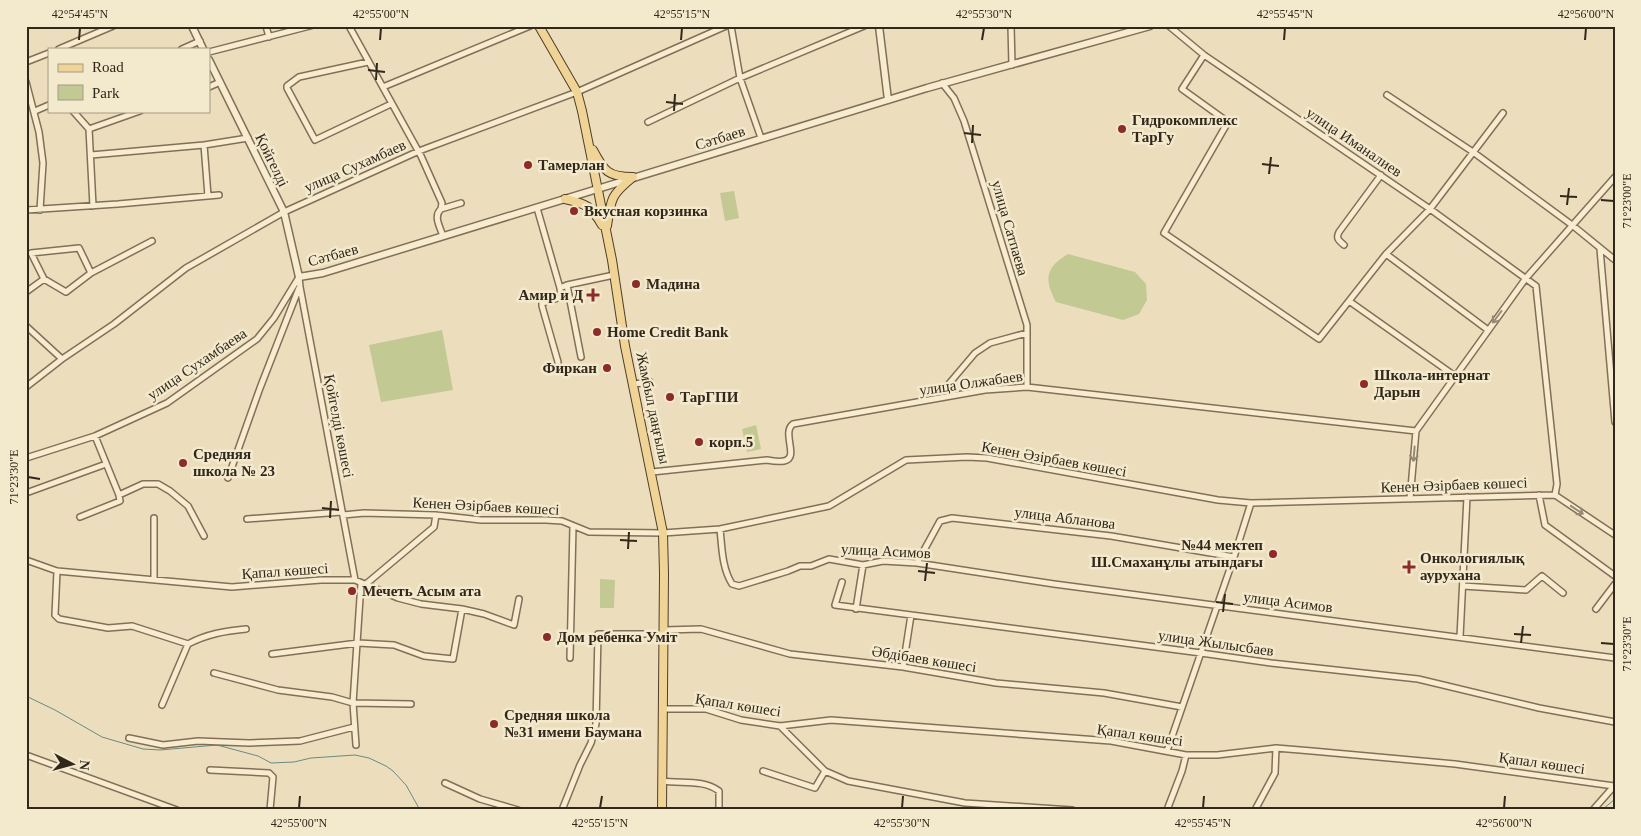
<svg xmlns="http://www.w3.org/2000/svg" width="1641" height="836" font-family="'Times New Roman',serif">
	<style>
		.green { fill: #c2c992 }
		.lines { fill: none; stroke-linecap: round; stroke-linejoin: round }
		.stream { stroke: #698a82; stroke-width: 1 }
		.minor-casing { stroke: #836f57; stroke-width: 8 }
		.tertiary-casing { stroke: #836f57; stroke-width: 9 }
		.primary-casing { stroke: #503d2c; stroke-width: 10 }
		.minor { stroke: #f7ecd0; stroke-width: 5 }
		.tertiary { stroke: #f7ecd0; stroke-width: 6 }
		.primary { stroke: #efd495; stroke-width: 8 }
		.oneway { stroke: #948a76 }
		.ticks { fill: none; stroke: #32271b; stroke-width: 2 }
		.poi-dot { fill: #902a29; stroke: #f3e9cc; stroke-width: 2 }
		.labels { text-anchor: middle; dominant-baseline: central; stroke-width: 5; stroke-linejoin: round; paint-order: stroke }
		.poi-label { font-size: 15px; font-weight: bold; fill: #32271b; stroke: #f3e9cc; text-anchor: start }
		.street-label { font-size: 15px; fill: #32271b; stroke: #f3e9cc }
		.neatline { fill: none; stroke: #32271b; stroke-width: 2 }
		.ticks-label { font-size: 12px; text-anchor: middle; fill: #32271b }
	</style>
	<rect width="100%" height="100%" fill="#ecdebd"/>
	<!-- green -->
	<path class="green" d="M734,191L739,218L725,221L720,193Z
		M1068,254L1135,272L1146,284L1147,300L1139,314L1123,320L1056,302C1044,279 1045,268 1068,254Z
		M442,330L453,390L381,402L369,345Z
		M756,425L761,449L747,452L742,429Z
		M600,579L615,580L614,608H600Z"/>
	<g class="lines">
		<!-- stream -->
		<path class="stream" d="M26,696L55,710L102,737L143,749L160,750L217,745L258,756L271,763L294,762L311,758L355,755L369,758L386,766L393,771L406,785L420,810
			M1602,810L1615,799"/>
		<!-- minor casing -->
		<g class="minor-casing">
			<path id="minor" d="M266,26L269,37
				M349,26L421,156L442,203L441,209C433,216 440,227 443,236
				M731,26L740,78L761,138
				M1011,26L1012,65
				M1169,26L1204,55L1430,209L1536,286L1557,484L1555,495
				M59,49L113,26
				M182,49L200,41
				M209,52L310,26
				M1204,55L1182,89L1228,122L1164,233L1319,339L1386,254L1430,209L1503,113
				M26,62L49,53
				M368,62L299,77L287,86V88L315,140L391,104
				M26,82L39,132L43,163L40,210
				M942,83L954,98L964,121L1027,325V387
				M209,87L220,82
				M383,87L530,26
				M1387,95L1473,152L1572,225L1615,260
				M35,111L49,105
				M73,111L89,129L93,206
				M648,122L740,78L864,26
				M89,129L140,111
				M91,155L204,145
				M208,196L204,145L248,138
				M537,208L560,288
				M441,209L461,203
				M26,210L118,204L219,195
				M1344,245C1338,240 1336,238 1339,232L1381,175
				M1600,249L1615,422
				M1386,254L1488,330
				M299,277L300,287L355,580
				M44,279L31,253L79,248L91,273
				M567,285L581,357
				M26,292L44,279L66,292L91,273L152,241
				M1349,301L1455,376
				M26,326L62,359
				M558,362L542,306V303L561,297L560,288L567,285L614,275
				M634,384L650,382
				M947,386L975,353L990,343L1027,333
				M26,387L62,359L114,324L186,268L284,212L419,151L577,92L726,26
				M95,436L119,495L143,484H158L170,491L188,506L204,536
				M26,458L95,436L167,403L257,339L274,318L299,277
				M652,472L767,460C772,461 778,462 784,461C800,458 781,433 793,424L985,390L1027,387L1416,431
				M228,478L260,388L299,288
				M26,493L106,464
				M1539,495L1545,525L1615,576
				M1410,499L1416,431L1526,278L1615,177
				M343,515L364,513L436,515L481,520H546L562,521L589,532L663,533L720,529L829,506L906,460L967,457L987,458L1218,500L1251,503L1555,495L1615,535
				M80,517L120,501L119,495
				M154,518V580
				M247,519L342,512
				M720,529C722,548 722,568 732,584L739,586L788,571L800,566H811L829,559L863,565L883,561L917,563L1054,584L1615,658
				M26,560L57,571L232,587L321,580H355L398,598L421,604L462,609L484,614L514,625L519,599
				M917,563L940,521L952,518L1111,536L1234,557
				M57,571L55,615L59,619L108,628L132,626L188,644C207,634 225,631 246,629
				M842,582L835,605L1201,653L1271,663L1418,679L1539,708L1615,722
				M366,584L434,527L436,515
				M1463,586L1526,590L1542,576L1563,593
				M856,609L863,565
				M1596,609L1615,584
				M664,630L701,629L790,654L903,667L996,683L1104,693L1182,707
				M1460,637L1467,497
				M272,654L358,643L394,645L424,656L453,659L462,609
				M570,658L573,526
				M903,667L911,615
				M214,673L278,690L332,697L353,703L411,704
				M162,705L188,644
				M663,709H706L741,720L780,726L831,720L1111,741L1186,755H1217L1276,748L1312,751L1455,764L1614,786
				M780,726L825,771L848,781L965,803L1072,810
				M129,738L163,745L198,741L249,743L300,741L354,727
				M356,745L353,703L361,583
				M1167,751L1234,557L1251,503
				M26,755L177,810
				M210,770L269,773L273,777L270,810
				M763,771L815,788L825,771
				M662,781C682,784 703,779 719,791V810
				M445,783L480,799L518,810
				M562,810L580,765L591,743L596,724L598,634H664
				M1167,810L1182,771L1186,755
				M1255,810L1275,773L1276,748
				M1593,810L1615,785"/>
		</g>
		<!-- tertiary casing -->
		<g class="tertiary-casing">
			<path id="tertiary" d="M192,26L203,49
				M879,26L888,100
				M209,60L284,212L299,277L323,273L927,88L1150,26"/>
		</g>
		<!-- primary casing -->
		<g class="primary-casing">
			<path id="primary" d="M539,26L577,92L582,111L612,260L625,346L663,533L664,574L662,810
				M593,150C604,171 608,177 633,177C611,195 611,198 607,226
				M565,199C587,204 591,206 602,225"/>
		</g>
		<!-- minor -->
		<use href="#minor" class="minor"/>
		<!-- tertiary -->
		<use href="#tertiary" class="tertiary"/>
		<!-- primary -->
		<use href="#primary" class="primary"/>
	</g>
	<!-- one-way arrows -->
	<defs><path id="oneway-shaft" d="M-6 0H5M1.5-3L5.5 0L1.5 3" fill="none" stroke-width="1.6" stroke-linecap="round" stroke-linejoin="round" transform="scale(1.25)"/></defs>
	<g class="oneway">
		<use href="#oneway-shaft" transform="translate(1497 317) rotate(127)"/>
		<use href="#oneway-shaft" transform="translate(1414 454) rotate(95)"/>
		<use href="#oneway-shaft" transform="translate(1577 510) rotate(34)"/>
	</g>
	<!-- ticks -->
	<path class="ticks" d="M79,40L80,28M380,40L381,28M681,40L682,28M982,40L984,28M1284,40L1285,28M1585,40L1586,28M368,70L385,72M376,80L377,63M666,102L683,104M674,111L675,94M964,133L981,135M972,143L973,125M1262,164L1279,166M1269,174L1271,157M1560,196L1577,197M1601,200L1614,201M1567,205L1569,188M28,477L40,479M322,508L339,510M330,518L331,501M620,540L637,541M628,549L629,532M918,571L935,573M925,581L927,563M1216,602L1233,604M1223,612L1225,594M1514,634L1531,635M1521,643L1523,626M1601,643L1614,644M299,808L300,796M600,808L602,796M902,808L903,796M1203,808L1204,796M1504,808L1505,796"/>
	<!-- markers -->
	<g class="poi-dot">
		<circle cx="1122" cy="129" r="5"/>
		<circle cx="528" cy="165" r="5"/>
		<circle cx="574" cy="211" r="5"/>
		<circle cx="636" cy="284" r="5"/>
		<path d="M590.5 287.5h5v5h5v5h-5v5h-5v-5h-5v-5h5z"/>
		<circle cx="597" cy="332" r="5"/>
		<circle cx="607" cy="368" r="5"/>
		<circle cx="1364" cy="384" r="5"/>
		<circle cx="670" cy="397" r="5"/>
		<circle cx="699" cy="442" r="5"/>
		<circle cx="183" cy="463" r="5"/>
		<circle cx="1273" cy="554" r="5"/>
		<path d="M1406.5 559.5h5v5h5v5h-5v5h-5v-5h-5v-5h5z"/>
		<circle cx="352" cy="591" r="5"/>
		<circle cx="547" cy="637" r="5"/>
		<circle cx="494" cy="724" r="5"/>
	</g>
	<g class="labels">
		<!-- poi labels -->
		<g class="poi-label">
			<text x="1132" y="120">Гидрокомплекс<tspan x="1132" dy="17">ТарГу</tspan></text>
			<text x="538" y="165">Тамерлан</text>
			<text x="584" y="211">Вкусная корзинка</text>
			<text x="646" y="284">Мадина</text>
			<text x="583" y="295" text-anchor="end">Амир и Д</text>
			<text x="607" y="332">Home Credit Bank</text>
			<text x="597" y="368" text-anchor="end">Фиркан</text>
			<text x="1374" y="375">Школа-интернат<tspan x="1374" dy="17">Дарын</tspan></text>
			<text x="680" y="397">ТарГПИ</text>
			<text x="709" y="442">корп.5</text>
			<text x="193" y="454">Средняя<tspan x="193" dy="17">школа № 23</tspan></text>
			<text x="1263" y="545" text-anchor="end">№44 мектеп<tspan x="1263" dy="17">Ш.Смаханұлы атындағы</tspan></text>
			<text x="1420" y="558">Онкологиялық<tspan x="1420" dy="17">аурухана</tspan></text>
			<text x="362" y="591">Мечеть Асым ата</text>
			<text x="557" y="637">Дом ребенка Умiт</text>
			<text x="504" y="715">Средняя школа<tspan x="504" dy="17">№31 имени Баумана</tspan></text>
		</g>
		<!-- street labels -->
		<g class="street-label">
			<text transform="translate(720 138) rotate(-17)">Сәтбаев</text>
			<text transform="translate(1354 142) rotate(34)">улица Иманалиев</text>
			<text transform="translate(272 160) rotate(64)">Қойгелді</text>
			<text transform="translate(355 166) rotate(-24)">улица Сухамбаев</text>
			<text transform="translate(1010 228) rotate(74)">улица Сатпаева</text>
			<text transform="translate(333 255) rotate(-15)">Сәтбаев</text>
			<text transform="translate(197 364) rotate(-34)">улица Сухамбаева</text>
			<text transform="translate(971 383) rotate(-8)">улица Олжабаев</text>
			<text transform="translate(653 408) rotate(78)">Жамбыл даңғылы</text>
			<text transform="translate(339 426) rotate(79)">Қойгелді көшесі</text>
			<text transform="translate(1054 459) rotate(10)">Кенен Әзірбаев көшесі</text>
			<text transform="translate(1454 485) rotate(-2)">Кенен Әзірбаев көшесі</text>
			<text transform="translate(486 506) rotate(3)">Кенен Әзірбаев көшесі</text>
			<text transform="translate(1065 518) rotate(7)">улица Абланова</text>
			<text transform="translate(886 551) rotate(3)">улица Асимов</text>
			<text transform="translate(285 571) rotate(-4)">Қапал көшесі</text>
			<text transform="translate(1288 602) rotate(7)">улица Асимов</text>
			<text transform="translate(1216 643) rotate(8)">улица Жылысбаев</text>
			<text transform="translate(924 659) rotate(9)">Әбдібаев көшесі</text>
			<text transform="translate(738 705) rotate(9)">Қапал көшесі</text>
			<text transform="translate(1140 735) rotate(8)">Қапал көшесі</text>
			<text transform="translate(1542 763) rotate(8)">Қапал көшесі</text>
		</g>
	</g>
	<!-- border -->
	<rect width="1641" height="836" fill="none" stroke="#f3e9cc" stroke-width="55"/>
	<!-- legend -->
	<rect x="48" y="48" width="162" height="65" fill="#f3e9cc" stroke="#a69b85"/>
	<rect x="58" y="64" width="25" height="8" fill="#efd495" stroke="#a69b85"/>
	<text x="92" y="72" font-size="15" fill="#32271b">Road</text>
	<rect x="58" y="85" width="25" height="15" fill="#c2c992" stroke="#a69b85"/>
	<text x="92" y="98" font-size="15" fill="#32271b">Park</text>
	<!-- north arrow -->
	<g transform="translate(72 764) rotate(96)" stroke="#f3e9cc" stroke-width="4" paint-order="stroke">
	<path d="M0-4L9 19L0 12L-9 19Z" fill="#32271b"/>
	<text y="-8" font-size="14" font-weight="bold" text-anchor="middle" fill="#32271b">N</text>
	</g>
	<rect x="28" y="28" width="1586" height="780" class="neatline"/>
	<g class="ticks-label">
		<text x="80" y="18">42°54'45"N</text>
		<text x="381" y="18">42°55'00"N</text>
		<text x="682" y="18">42°55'15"N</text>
		<text x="984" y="18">42°55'30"N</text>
		<text x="1285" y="18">42°55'45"N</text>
		<text x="1586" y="18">42°56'00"N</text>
		<text transform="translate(1627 201) rotate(-90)" y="4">71°23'00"E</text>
		<text transform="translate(14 477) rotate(-90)" y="4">71°23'30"E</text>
		<text transform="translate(1627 644) rotate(-90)" y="4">71°23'30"E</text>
		<text x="299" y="827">42°55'00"N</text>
		<text x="600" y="827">42°55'15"N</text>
		<text x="902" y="827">42°55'30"N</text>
		<text x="1203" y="827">42°55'45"N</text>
		<text x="1504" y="827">42°56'00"N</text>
	</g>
</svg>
